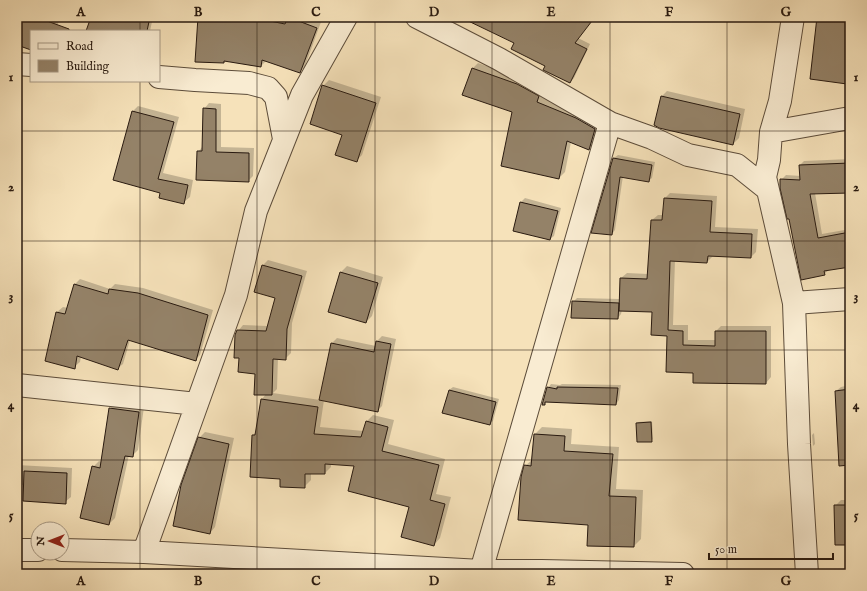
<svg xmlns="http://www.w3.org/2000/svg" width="867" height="591" font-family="'IM FELL English',serif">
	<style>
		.shadow { fill: #0003 }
		.building { fill: #948268; stroke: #291a10 }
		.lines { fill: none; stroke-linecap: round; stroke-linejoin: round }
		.minor-casing { stroke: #5c4c3a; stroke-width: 24 }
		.minor { stroke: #f9ecd2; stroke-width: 22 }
		.grid { fill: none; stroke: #291a10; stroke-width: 1; stroke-opacity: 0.55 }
		.neatline { fill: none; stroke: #291a10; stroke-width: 1.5 }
		.grid-label { font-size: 13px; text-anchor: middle; font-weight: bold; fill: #291a10 }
	</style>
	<rect width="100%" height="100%" fill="#f6e2ba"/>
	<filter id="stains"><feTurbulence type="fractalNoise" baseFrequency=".005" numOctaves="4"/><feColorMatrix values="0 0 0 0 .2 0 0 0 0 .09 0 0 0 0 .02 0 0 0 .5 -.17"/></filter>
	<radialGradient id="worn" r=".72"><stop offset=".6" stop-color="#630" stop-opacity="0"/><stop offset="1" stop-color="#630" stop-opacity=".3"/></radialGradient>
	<!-- shadow -->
	<path class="shadow" d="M23,17H49L59,21L55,31H31V49L17,44V34Z
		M92,17H153L150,31H87Z
		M199,17H308L321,22L305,66L300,72L266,61L261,66L226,60L223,62L198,18Z
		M462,17H595L578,38L590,44L574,78L570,82L546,66L515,42Z
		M819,17H850V80L847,83Z
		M478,63L523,79L544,90L542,97L582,112L601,123L595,143L589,149L571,142L565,172L559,178L513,112L472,69Z
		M329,80L381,97L362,155L356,161L344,134L323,86Z
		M667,91L745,109L739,138L733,144L661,97Z
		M209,103L221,104V147L254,148L253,176L248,181L198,152L203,146L204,109Z
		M138,106L179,117L163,173L193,180L190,197L184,202L162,192L133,111Z
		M618,155L655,162L652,178L648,181L623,176L615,230L612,234L614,158Z
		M850,159V192L815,193L822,234L850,229V266L829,270L824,274L781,180L786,175L801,176L800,165L804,161Z
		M670,193L717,196L715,227L758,229L756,252L751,257L713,256L707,262L675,260L673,325H688V340H716V331L721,326H771V377L766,383L694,372L653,311L622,310L621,314L618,318L573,302L577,298L620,299L621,278L627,273L648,274L652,220L658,215H664L665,198Z
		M525,198L561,208L554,236L550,239L514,230L521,202Z
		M268,260L307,271L292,323L291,353L285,359L278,358L277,389L273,393L320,400L332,343L337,338L376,346L377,341L382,336L396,339L382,406L377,411L324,400L320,427L364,431L367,421L373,415L394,420L388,444L445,459L436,494L451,497L440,538L434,545L411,506L355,465L331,463V467L325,473H311V480L304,487L281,478L251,476L253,435L257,431L262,399L266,394L256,374L240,357L238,331L243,325L268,326L276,297L263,265Z
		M347,266L383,277L372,316L366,322L330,311L341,272Z
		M80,279L110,289L115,284L143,288L213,310L200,355L195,360L130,340L123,364L117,369L81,356L80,362L74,367L46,360L57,312L63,307L68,308L75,284Z
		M551,384L560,385L562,384L621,385L619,400L616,404L547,401L544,404L548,388Z
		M850,385V441L839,442L836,391L841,387Z
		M453,387L499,399L493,421L489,424L449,390Z
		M115,403L144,407L138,450L132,456L129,455L115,518L109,524L93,467L99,461L102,462L110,409Z
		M652,421L653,439L651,441L637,423L638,422Z
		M542,427L572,429L571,444L619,447L616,489L643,490L641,539L634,546L589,524L525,466L533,459L535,434Z
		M205,432L234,438L215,527L210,533L199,438Z
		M814,433L815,444L813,446L812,435Z
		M17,465L72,468L71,497L65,502L25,485H17Z
		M841,500H850V544L835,506Z"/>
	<!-- building -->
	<path class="building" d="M22,17H36L69,29V31H31V50L17,45V31Z
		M91,17H150L147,31H86Z
		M198,17L241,19V17H250L285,24L288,17L317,28L300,73L262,60L261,67L224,61V63L195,62Z
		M460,17H595L575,43L587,49L570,83L543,70L545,66L511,49L514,43Z
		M817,17H850V62L847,84L810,79Z
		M472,68L517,84L539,96L537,102L576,118L595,129L589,150L567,141L559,179L501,166L512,112L462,95Z
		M322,85L376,103L357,162L335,155L342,135L310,124Z
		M661,96L740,114L733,145L659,128L654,125Z
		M203,108L216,109V152L249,153V182L196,180L197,151H202Z
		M132,111L174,122L158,179L188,185L184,204L159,198L160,193L113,180Z
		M613,158L652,165L649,182L620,177L612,235L591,233Z
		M850,163V193L810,194L818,238L850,232V267L824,271L825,275L801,280L789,219H787L780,188V179L800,180L799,165Z
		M664,198L712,201L710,232L752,234L751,258L708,256L707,263L670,261L668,330L683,331V345L715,346V331H766V384L693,383V373L666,372L667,336L651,335L652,312L619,311L620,278L647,279L651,220H662Z
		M520,202L558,211L550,240L513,231Z
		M262,265L302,276L287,329L286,360L273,359L272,395H254L255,374L238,372L239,358H234L235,335L237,330L266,331L275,298L254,292Z
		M340,272L378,283L366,323L328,312Z
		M74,284L108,294L109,289L138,293L208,315L196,361L128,340L118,370L77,356L75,369L45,361L56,312L65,314Z
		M572,301L619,303L618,319L571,318Z
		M376,341L391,344L378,412L319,400L331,343L374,352Z
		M547,387L557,389V387L618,388L616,405L545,402V405H542Z
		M850,389V410H849L850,465L839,466L835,391Z
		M449,390L496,402L490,425L442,413Z
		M261,399L318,407L314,434L361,437L366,421L388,427L382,451L439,465L430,500L445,504L434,546L401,537L409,507L348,491L354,466L325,464V474H305V488L280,487V479L250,477L252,435H255Z
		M109,408L139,412L133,457L125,456L109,525L80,518L92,466L100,468Z
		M651,422L652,442H637L636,423Z
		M534,434L565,436L564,451L613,454L609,496L636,497L634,547L587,546L588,525L518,520L521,477L524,465L531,466Z
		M198,437L229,444L210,534L173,526L181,485Z
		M24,471L67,473L66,504L23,501Z
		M834,505H850V545H835Z"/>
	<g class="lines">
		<!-- minor casing -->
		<g class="minor-casing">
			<path id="minor" d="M417,17L499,59L610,123L652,138L688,155L737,165L767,189
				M793,17L780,101L771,132L769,160L765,177L794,303L799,444L807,574
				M17,64L31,65
				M159,77L195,80L249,83L268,88L276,97L284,139
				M771,132L850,118
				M794,303L850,299
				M17,385L197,404
				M17,550H38
				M62,550L144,552L481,571H542L683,574
				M144,552L236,295L256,211L302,95L346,17
				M481,571L610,123"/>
		</g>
		<!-- minor -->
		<use href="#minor" class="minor"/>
	</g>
	<!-- grid -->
	<path class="grid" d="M140,17V31M257,17V574M375,17V574M492,17V574M610,17V574M727,17V574M140,81V574M17,131H850M17,241H850M17,350H850M17,460H850"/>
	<!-- margin -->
	<rect width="867" height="591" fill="none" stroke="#f6e2ba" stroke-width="44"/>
	<!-- legend -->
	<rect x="30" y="30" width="130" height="52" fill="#f9ecd2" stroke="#a69884"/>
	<rect x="38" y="43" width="20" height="6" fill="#f9ecd2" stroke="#a69884"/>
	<text x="66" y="50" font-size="12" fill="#291a10">Road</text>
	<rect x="38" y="60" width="20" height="12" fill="#948268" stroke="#a69884"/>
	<text x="66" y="70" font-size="12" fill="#291a10">Building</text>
	<!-- north arrow -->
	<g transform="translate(50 541) rotate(270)"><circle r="19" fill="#f9ecd2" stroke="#a69884"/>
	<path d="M0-3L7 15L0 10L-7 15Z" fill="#8f2418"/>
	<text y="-6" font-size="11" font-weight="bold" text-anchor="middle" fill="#291a10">N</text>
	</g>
	<!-- scale -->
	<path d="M709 553v6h124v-6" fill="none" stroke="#291a10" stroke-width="2"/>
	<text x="715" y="553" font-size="12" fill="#291a10" stroke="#f9ecd2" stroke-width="3" paint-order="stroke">50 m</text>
	<rect x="22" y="22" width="823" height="547" class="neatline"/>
	<g class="grid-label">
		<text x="81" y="16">A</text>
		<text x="198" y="16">B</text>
		<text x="316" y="16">C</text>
		<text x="434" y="16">D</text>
		<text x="551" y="16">E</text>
		<text x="669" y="16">F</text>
		<text x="786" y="16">G</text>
		<text x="11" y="81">1</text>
		<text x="856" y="81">1</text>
		<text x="11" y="191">2</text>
		<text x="856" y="191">2</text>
		<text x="11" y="300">3</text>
		<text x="856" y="300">3</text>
		<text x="11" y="409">4</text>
		<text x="856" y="409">4</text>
		<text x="11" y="519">5</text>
		<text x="856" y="519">5</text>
		<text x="81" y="585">A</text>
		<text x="198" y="585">B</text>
		<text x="316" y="585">C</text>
		<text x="434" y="585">D</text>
		<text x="551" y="585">E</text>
		<text x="669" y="585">F</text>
		<text x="786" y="585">G</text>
	</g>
	<rect width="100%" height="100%" filter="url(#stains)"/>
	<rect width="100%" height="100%" fill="url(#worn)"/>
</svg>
